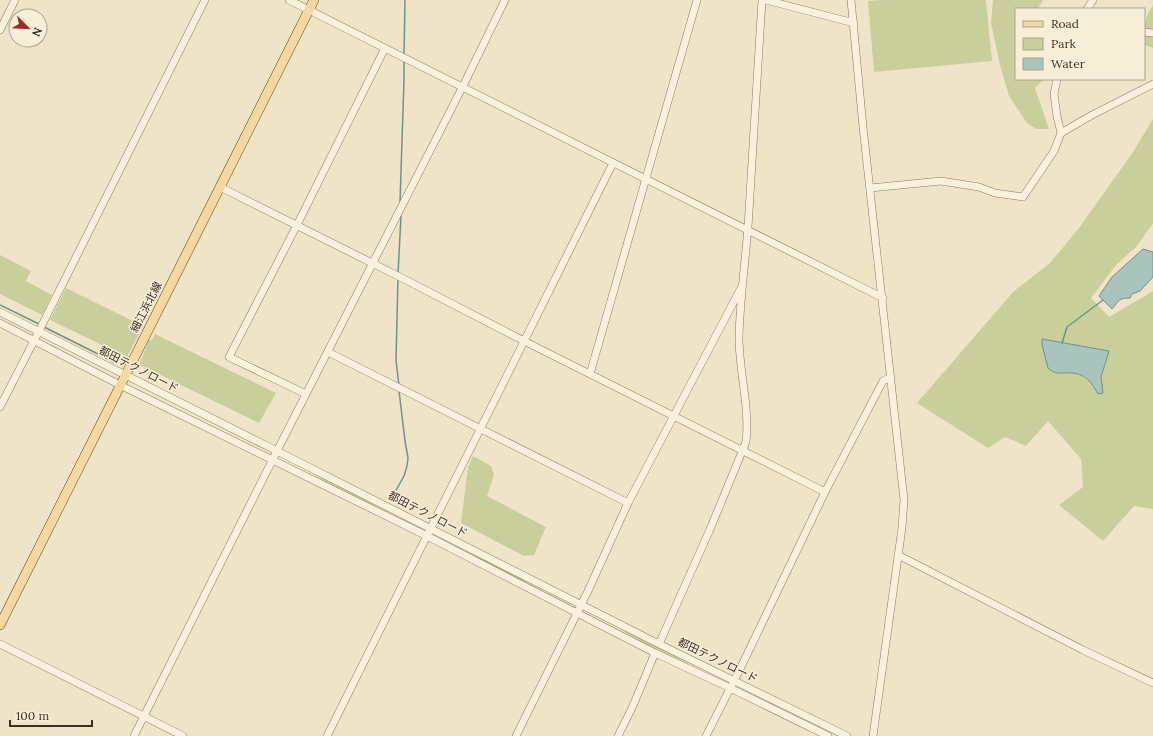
<svg xmlns="http://www.w3.org/2000/svg" width="1153" height="736" font-family="Lora,'Noto Sans JP',serif">
	<style>
		.green { fill: #c9cf9b }
		.water { fill: #a9c4bc; stroke: #6f938a }
		.lines { fill: none; stroke-linecap: round; stroke-linejoin: round }
		.stream { stroke: #6f938a; stroke-width: 1.5 }
		.minor-casing { stroke: #8d765c; stroke-width: 8 }
		.major-casing { stroke: #5b4430; stroke-width: 10 }
		.minor { stroke: #faf1dc; stroke-width: 7 }
		.major { stroke: #f3d9a0; stroke-width: 9 }
		.labels { text-anchor: middle; dominant-baseline: central; stroke-width: 3; stroke-linejoin: round; paint-order: stroke }
		.street-label { font-size: 11px; fill: #3d2e20; stroke: #f7eed8 }
	</style>
	<rect width="100%" height="100%" fill="#f0e4c8"/>
	<!-- green -->
	<path class="green" d="M882,0H986L992,61L874,72L868,1Z
		M993,0H1043L1038,9H1016V79H1044L1035,88L1049,129H1036L1027,123L1009,96L1000,65L991,23Z
		M1153,5V48L1144,45C1144,28 1143,20 1153,5Z
		M1153,119V223L1137,246L1116,265L1091,298L1109,317L1153,291V509L1134,506L1103,541L1059,505L1083,487L1081,459L1048,421L1026,446L1005,437L988,448L917,403L1014,291L1050,263L1079,228L1133,152Z
		M0,255L31,271L26,281L52,295L42,315L0,294Z
		M66,288L143,326L127,357L50,320Z
		M155,334L276,393L259,423L140,365V362L149,340H152Z
		M473,456L491,466L494,475L487,496L546,527L534,555L524,556L461,523L468,467Z
		M311,472L367,500L386,513L334,488Z
		M465,550L521,578L530,585L550,596L489,565Z
		M619,628L669,652L695,668L641,642Z"/>
	<!-- water -->
	<path class="water" d="M1143,249L1153,252V277L1140,291L1132,294L1130,298C1118,298 1119,301 1112,309L1099,296L1112,277Z
		M1042,339L1109,351L1101,377L1103,393L1098,394C1090,379 1083,372 1066,373C1057,373 1055,374 1048,368L1042,345Z"/>
	<g class="lines">
		<!-- stream -->
		<path class="stream" d="M404,54L405,0
			M400,202L404,80V60
			M398,274L401,216
			M398,278L396,360L399,386
			M0,305L39,324
			M44,327L114,362
			M1062,343L1067,327L1103,300
			M395,492L404,476L407,466L408,458L405,441L399,391"/>
		<!-- minor casing -->
		<g class="minor-casing">
			<path id="minor" d="M289,0L883,298
				M766,0L854,23
				M851,0L863,127L904,500L902,528L873,736
				M1087,9L1093,0
				M0,30L15,0
				M1144,32L1153,33
				M1061,133L1092,115L1153,84
				M220,187L404,279L524,341L825,492
				M870,188L941,181L979,187L995,193L1023,197L1054,151L1061,133L1057,116L1054,94L1057,79
				M0,312L277,451L659,644L847,736
				M0,323L120,385L427,536L655,653L730,688L828,736
				M328,352L628,503
				M590,374L697,0
				M306,394L229,357L297,225L385,48
				M0,407L39,331L205,0
				M898,555L1083,650L1153,683
				M0,644L183,736
				M659,644L711,527L746,442C750,407 739,372 739,337C740,300 745,264 748,227C753,152 757,76 762,0
				M134,736L277,451L463,86L505,0
				M327,736L613,163
				M516,736L588,591L628,503L741,288
				M618,736L632,708L655,653
				M706,736L741,667L825,492L883,381L891,377"/>
		</g>
		<!-- major casing -->
		<g class="major-casing">
			<path id="major" d="M0,625L314,0"/>
		</g>
		<!-- minor -->
		<use href="#minor" class="minor"/>
		<!-- major -->
		<use href="#major" class="major"/>
	</g>
	<g class="labels">
		<!-- street labels -->
		<g class="street-label">
			<text transform="translate(146 307) rotate(-63)">細江浜北線</text>
			<text transform="translate(139 369) rotate(27)">都田テクノロード</text>
			<text transform="translate(428 514) rotate(27)">都田テクノロード</text>
			<text transform="translate(718 660) rotate(26)">都田テクノロード</text>
		</g>
	</g>
	<!-- legend -->
	<rect x="1015" y="8" width="130" height="72" fill="#f7eed8" stroke="#ada18e"/>
	<rect x="1023" y="21" width="20" height="6" fill="#f3d9a0" stroke="#ada18e"/>
	<text x="1051" y="28" font-size="12" fill="#3d2e20">Road</text>
	<rect x="1023" y="38" width="20" height="12" fill="#c9cf9b" stroke="#ada18e"/>
	<text x="1051" y="48" font-size="12" fill="#3d2e20">Park</text>
	<rect x="1023" y="58" width="20" height="12" fill="#a9c4bc" stroke="#ada18e"/>
	<text x="1051" y="68" font-size="12" fill="#3d2e20">Water</text>
	<!-- north arrow -->
	<g transform="translate(28 28) rotate(114)"><circle r="19" fill="#f7eed8" stroke="#ada18e"/>
	<path d="M0-3L7 15L0 10L-7 15Z" fill="#9e2a2b"/>
	<text y="-6" font-size="11" font-weight="bold" text-anchor="middle" fill="#3d2e20">N</text>
	</g>
	<!-- scale -->
	<path d="M10 720v6h82v-6" fill="none" stroke="#3d2e20" stroke-width="2"/>
	<text x="16" y="720" font-size="12" fill="#3d2e20" stroke="#f7eed8" stroke-width="3" paint-order="stroke">100 m</text>
</svg>
